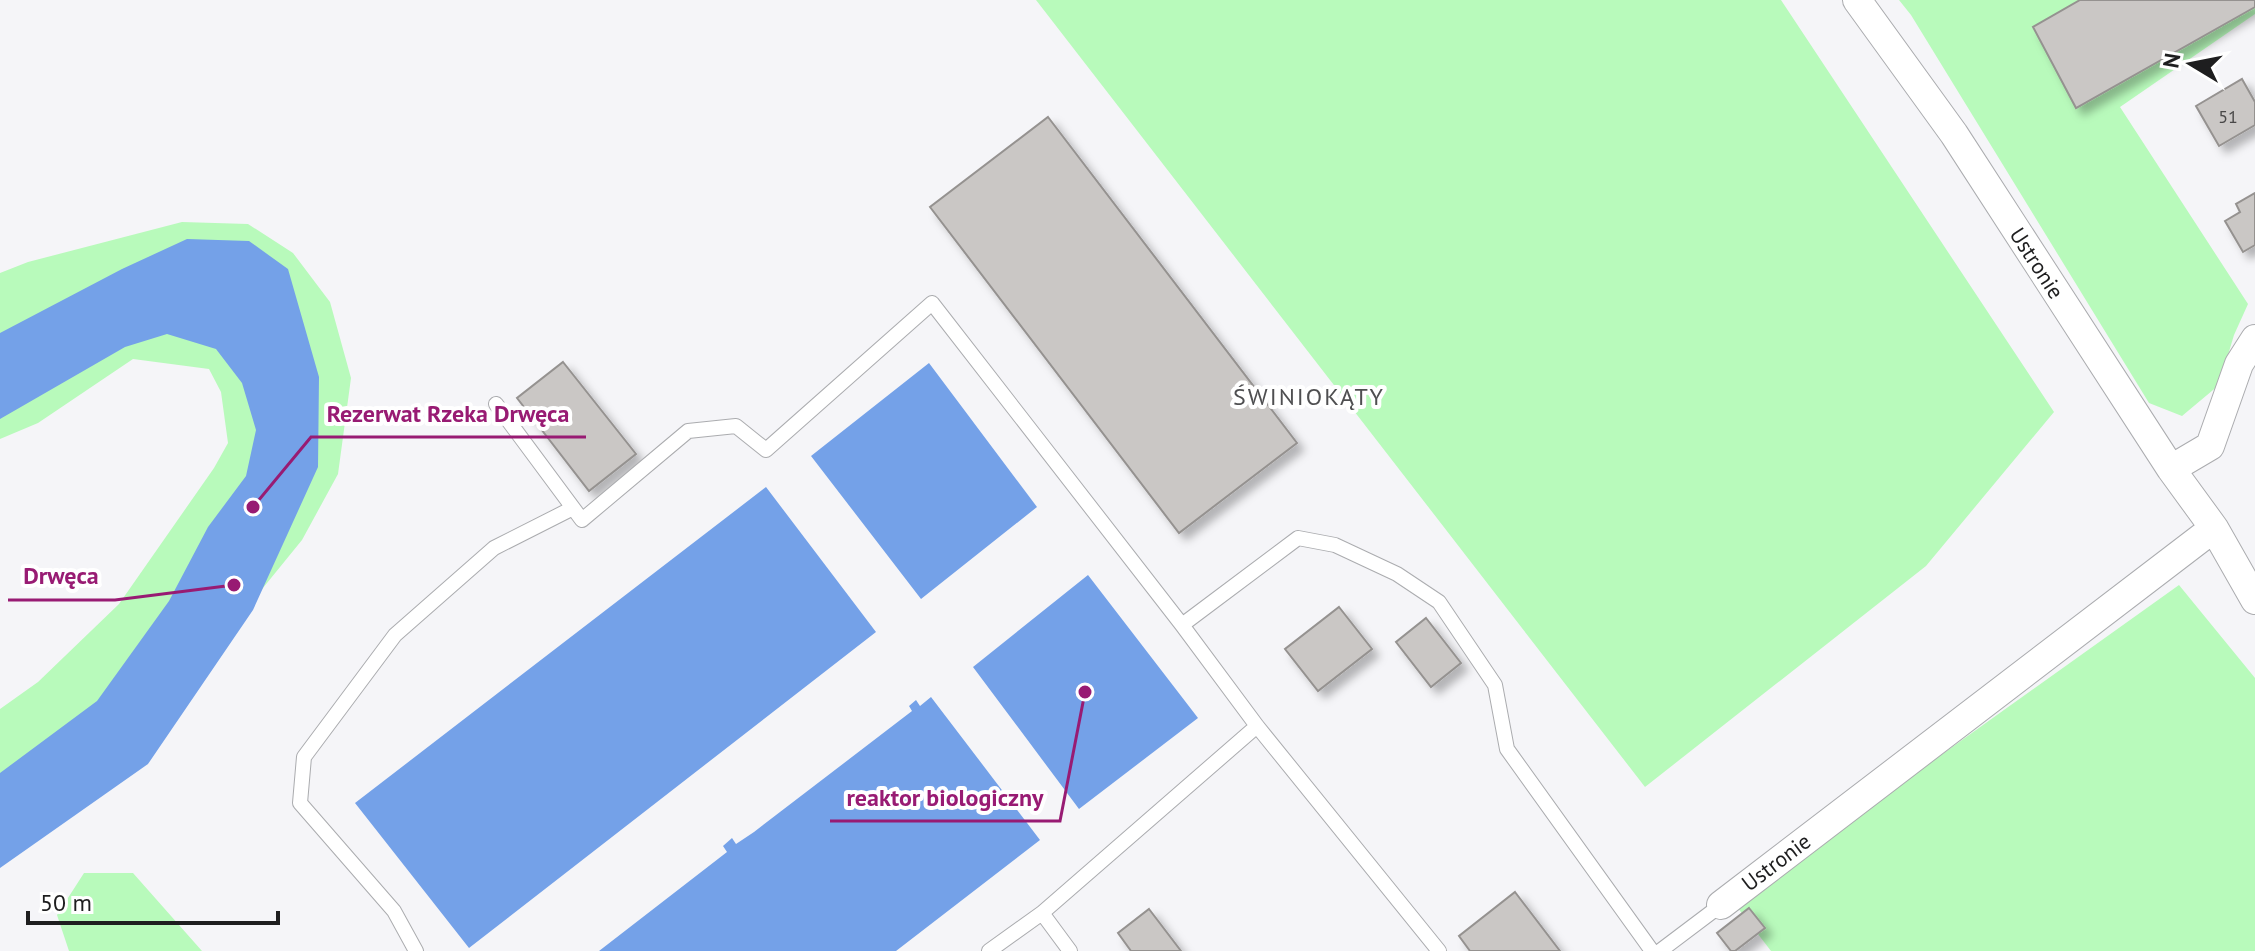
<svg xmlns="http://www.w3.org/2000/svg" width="2255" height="951" font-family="'PT Sans',sans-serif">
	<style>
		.green { fill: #b8fabb }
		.water { fill: #74a1e8 }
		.building { fill: #cac7c5; stroke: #959290; stroke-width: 2; filter: url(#shadow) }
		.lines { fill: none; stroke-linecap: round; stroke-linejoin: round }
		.lane-casing { stroke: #abacaf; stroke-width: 16 }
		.street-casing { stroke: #abacaf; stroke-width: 30 }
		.lane { stroke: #fff; stroke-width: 14 }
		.street { stroke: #fff; stroke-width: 28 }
		.labels { text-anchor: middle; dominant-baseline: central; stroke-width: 8; stroke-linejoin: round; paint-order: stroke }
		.number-label { font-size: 18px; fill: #494848 }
		.street-label { font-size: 22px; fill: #1e1e1f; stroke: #fff }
		.neighbourhood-label { font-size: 24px; letter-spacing: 2px; fill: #4f4f51; stroke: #fff }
		.leader { fill: none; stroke: #981b73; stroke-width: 3 }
		.callout-dot { fill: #981b73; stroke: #fff; stroke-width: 3 }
		.callout-label { font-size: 24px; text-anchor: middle; font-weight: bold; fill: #981b73; stroke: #fff; stroke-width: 8; stroke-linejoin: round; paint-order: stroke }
	</style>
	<defs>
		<filter id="shadow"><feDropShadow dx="7" dy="7" stdDeviation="4" flood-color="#0004"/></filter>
	</defs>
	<rect width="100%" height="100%" fill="#f5f5f8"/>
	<!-- green -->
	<path class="green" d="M1036,0H1781L2054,412L1926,566L1645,787Z
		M1899,0H2255V14L2120,107L2248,304L2234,335L2219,385L2182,416L2149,403L1911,15Z
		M182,222L248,224L293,253L330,302L351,378L338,474L302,540L254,599L221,656L143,761L0,846V709L38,682L119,604L214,468L228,443L221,392L209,369L133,359L38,423L0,439V273L28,262Z
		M2179,585L2255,678V951H1771L1734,903Z
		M84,873H133L202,951H69L57,915Z"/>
	<!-- water -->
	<path class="water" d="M187,239L249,241L288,269L319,377L318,467L253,610L148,764L0,868V773L97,701L169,601L208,527L246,476L256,430L242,383L216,349L167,334L125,347L0,419V333L122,269Z
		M929,363L1037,507L921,599L811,456Z
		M766,487L876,632L469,948L355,803Z
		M1088,575L1198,718L1079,809L973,667Z
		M931,697L1040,840L896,951H599L727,852L723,846L732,838L736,844L754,832L912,711L909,706L916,700L920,706Z"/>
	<!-- building -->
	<path class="building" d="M2080,0H2255V7L2076,108L2033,27Z
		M2242,79L2255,102V125L2219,146L2196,106Z
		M1048,117L1297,443L1179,533L930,207Z
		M2255,193V245L2243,252L2225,221L2240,212L2236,204Z
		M563,362L636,454L589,491L517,398Z
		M1339,607L1372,649L1318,691L1285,649Z
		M1426,618L1461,663L1431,687L1396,642Z
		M1515,892L1560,951H1470L1459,936Z
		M1749,908L1765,928L1735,951H1731L1717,933Z
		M1149,909L1181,951H1131L1118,933Z"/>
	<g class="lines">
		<!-- lane casing -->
		<g class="lane-casing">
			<path id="lane" d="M496,404L582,520L688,431L736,426L766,450L932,303L1182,625L1257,726L1439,951
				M1182,625L1298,538L1335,545L1397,574L1439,602L1495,685L1507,749L1652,951
				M416,951L394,911L300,803L304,757L395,635L494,548L573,508
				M989,951L1042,913
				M1070,951L1042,913L1257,726
				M1660,951L1721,905"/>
		</g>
		<!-- street casing -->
		<g class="street-casing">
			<path id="street" d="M1857,0L1954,134L2171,469L2214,528L2255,600
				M2171,469L2210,446L2239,364L2255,339
				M1721,905L2214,528"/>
		</g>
		<!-- lane -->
		<use href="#lane" class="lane"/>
		<!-- street -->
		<use href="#street" class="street"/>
	</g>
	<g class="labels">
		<!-- number labels -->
		<g class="number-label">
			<text x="2228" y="116">51</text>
		</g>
		<!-- street labels -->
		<g class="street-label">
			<text transform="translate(2037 263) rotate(57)">Ustronie</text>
			<text transform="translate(1776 862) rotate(-37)">Ustronie</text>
		</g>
		<!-- neighbourhood labels -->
		<g class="neighbourhood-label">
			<text x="1309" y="396">ŚWINIOKĄTY</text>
		</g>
	</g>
	<!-- callouts -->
	<path class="leader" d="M253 507L311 437H586M234 585L115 600H8M1085 692L1060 821H830"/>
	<g class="callout-dot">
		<circle cx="253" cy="507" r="8"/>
		<circle cx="234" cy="585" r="8"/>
		<circle cx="1085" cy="692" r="8"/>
	</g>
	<g class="callout-label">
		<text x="448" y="422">Rezerwat Rzeka Drwęca</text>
		<text x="61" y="584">Drwęca</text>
		<text x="945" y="806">reaktor biologiczny</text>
	</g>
	<!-- north arrow -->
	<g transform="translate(2191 64) rotate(280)" stroke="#ffffff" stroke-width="6" paint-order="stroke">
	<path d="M0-6L14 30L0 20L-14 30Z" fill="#1e1e1f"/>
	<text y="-12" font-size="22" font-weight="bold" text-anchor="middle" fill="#1e1e1f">N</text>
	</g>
	<!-- scale -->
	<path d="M28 911v12h250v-12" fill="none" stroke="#1e1e1f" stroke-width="4"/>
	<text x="40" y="911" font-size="24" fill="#1e1e1f" stroke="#ffffff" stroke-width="6" paint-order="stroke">50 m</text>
</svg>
